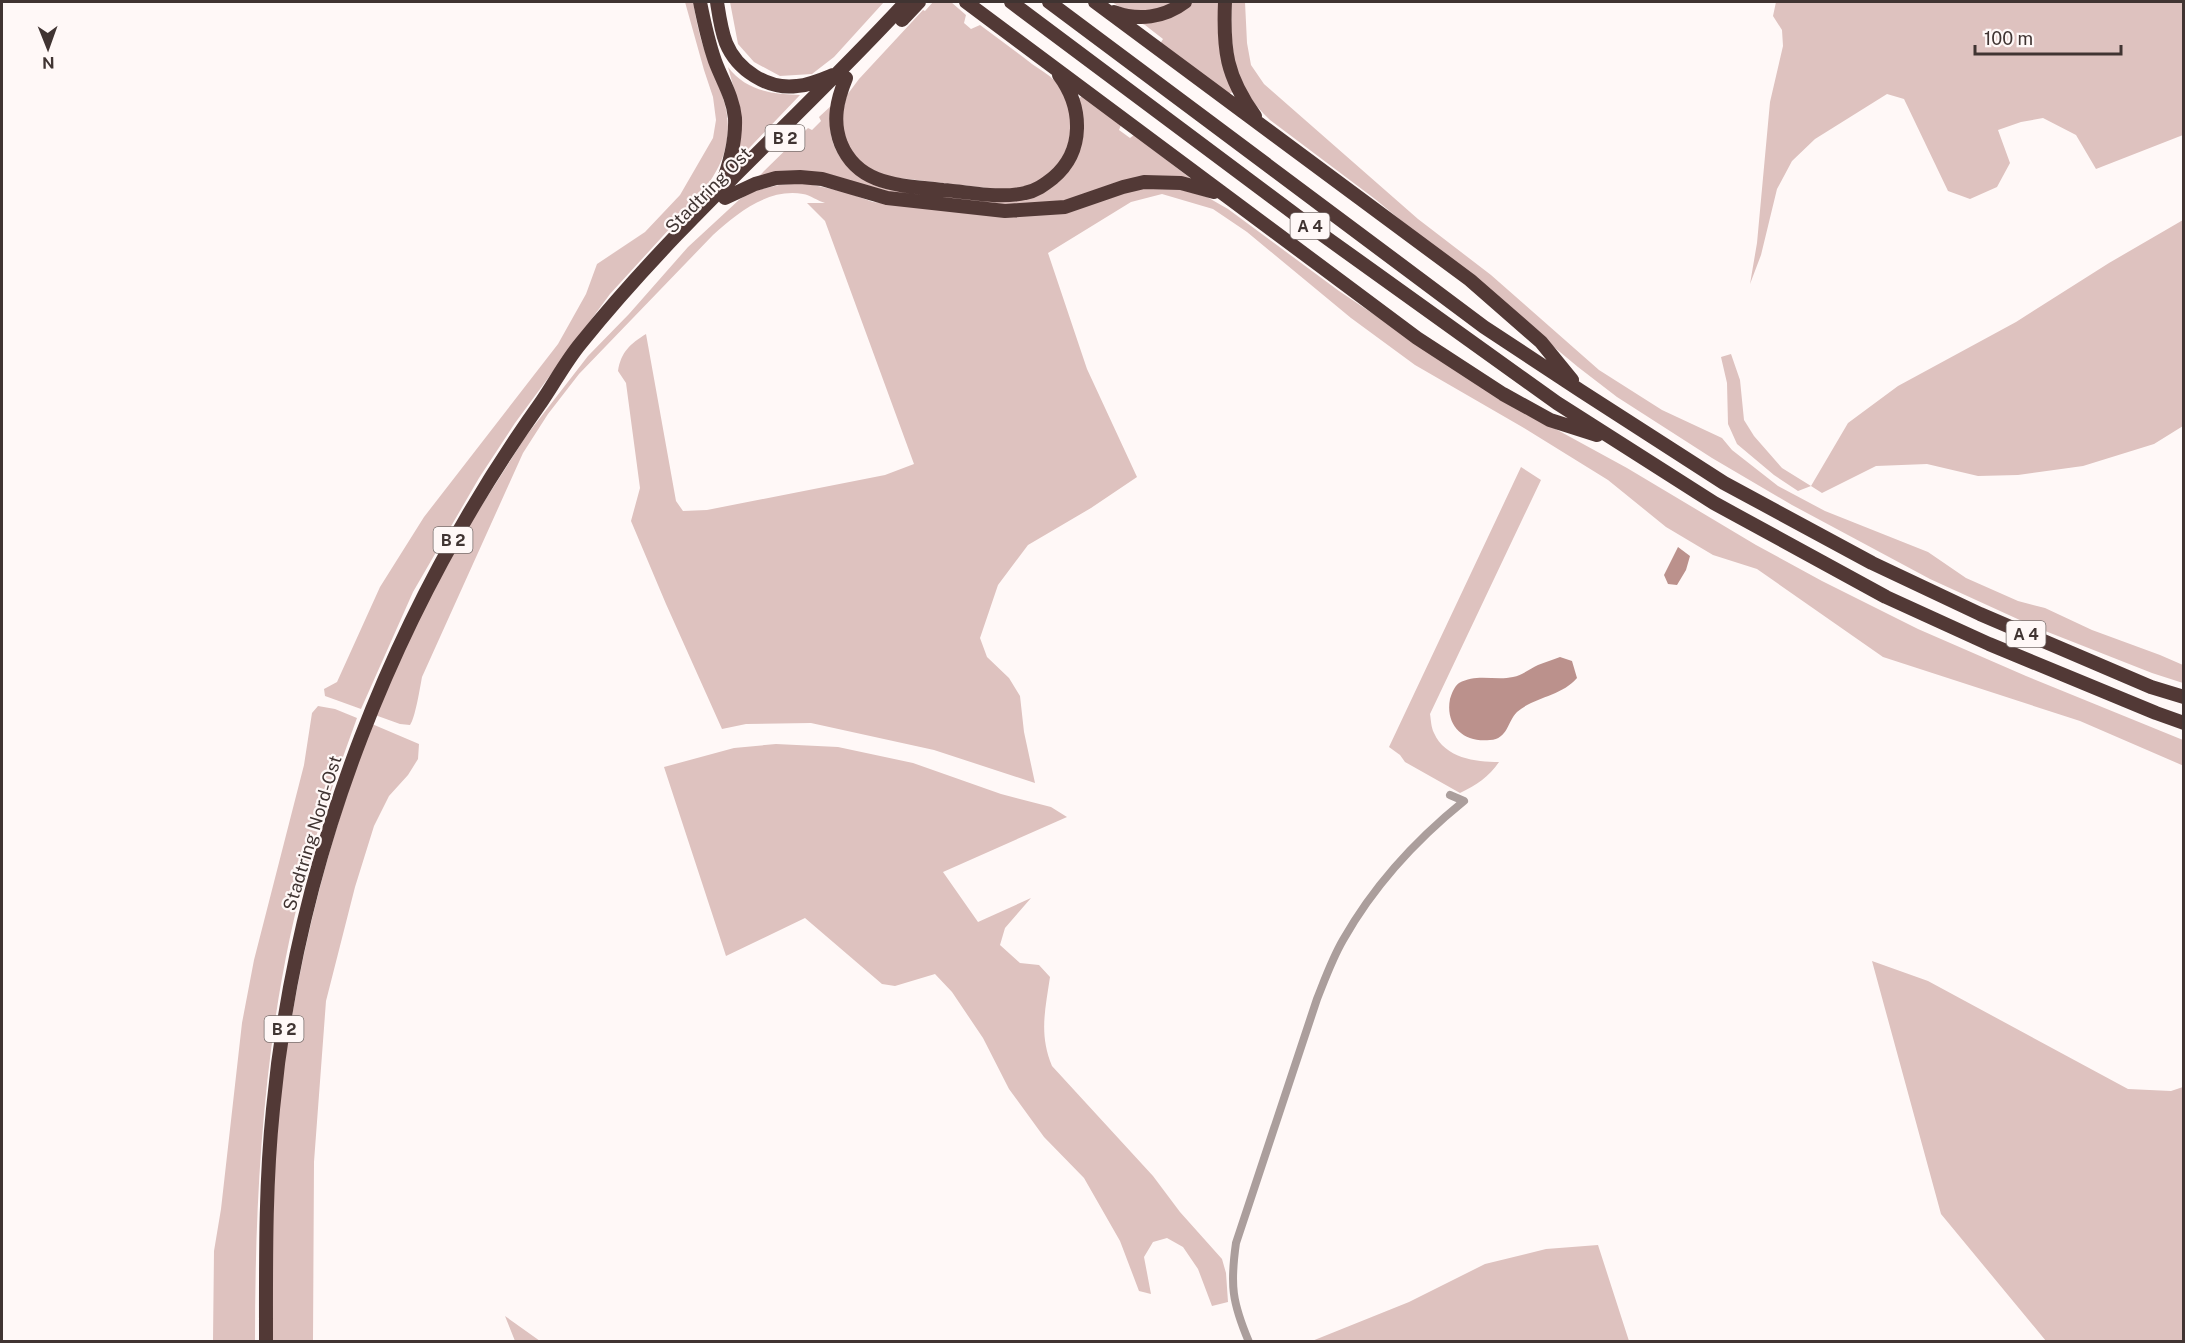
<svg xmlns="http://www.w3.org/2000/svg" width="2185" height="1343" font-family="'Public Sans',sans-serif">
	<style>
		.green { fill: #dec2bf }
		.water { fill: #bb918c }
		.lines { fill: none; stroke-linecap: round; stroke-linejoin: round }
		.street { stroke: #ab9e9c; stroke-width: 8 }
		.highway { stroke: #523936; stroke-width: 14 }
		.labels { text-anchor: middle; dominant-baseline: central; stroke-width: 4.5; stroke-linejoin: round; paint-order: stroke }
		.shield { fill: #fff8f7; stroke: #796f6d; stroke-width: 1.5 }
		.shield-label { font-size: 16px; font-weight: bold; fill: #403432 }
		.street-label { font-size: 18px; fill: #403432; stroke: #fff8f7 }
	</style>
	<rect width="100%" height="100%" fill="#fff8f7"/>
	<!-- green -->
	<path class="green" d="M685,2H693C696,18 699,36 705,51C717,87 735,109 725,149C722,164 712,178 704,191L610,294L515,423L479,478L413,592L361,709L325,696L324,689L337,682L380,587L424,517L558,344L586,294L597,264L645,232L680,195L713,138L716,120L713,97L704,70Z
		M730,2H884L834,57L812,74L780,76L754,62L738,44Z
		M933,2H951L966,15L964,23L971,29L980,25C998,38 1015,51 1032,64C1039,69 1048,74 1055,81C1083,110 1073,165 1036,184C1027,189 1016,189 1005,190L890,177L870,171L853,156L846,144L840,122L847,95L859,79L923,10L925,11Z
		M1112,2H1177C1156,11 1133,17 1112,2Z
		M1193,2H1221L1233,92L1228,94L1160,44L1163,39L1145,25L1135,21L1175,15Z
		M1232,2H1245L1247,43L1251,65L1264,84L1418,219L1491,275L1599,370L1662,410L1722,438L1732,450L1778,486L1825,511L1928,552L1966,578L2018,601L2045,608L2092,630L2160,655L2183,665V683L2152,673L2035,627L1930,579L1792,505L1712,458L1617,397L1578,367L1375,199L1270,120C1232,84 1230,52 1232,2Z
		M1776,2H2183V135L2096,169L2076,135L2043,118L2021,122L1998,130L2010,163L1997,187L1970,199L1948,191L1904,99L1887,94L1815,139L1792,161L1777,189L1761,255L1750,284L1757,243L1770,102L1783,46L1782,30L1773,16Z
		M728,67C746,91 772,94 800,95L732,166L734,89Z
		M1082,96L1121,125L1119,130L1130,138L1134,135L1194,181L1031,206L1000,205L757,178L808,128L812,130L821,121L819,117L833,104C832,111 830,120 830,127C832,160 858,180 887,188L1037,195C1062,182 1082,162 1083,132C1084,121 1080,109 1078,99Z
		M804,183L845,192L873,202L994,215L1152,187H1173L1207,197L1228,209L1339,291L1499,398L1627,468L1756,545L1822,581L1918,629L2026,676L2183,740L2184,766L2080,721L1883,657L1757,569L1713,555L1666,527L1608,480L1524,428L1415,365L1351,318L1247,232L1213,209L1162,194L1131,202L1048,253L1087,369L1137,477L1091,508L1028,545L998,585L980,638L987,657L1009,678L1020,696L1024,732L1035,783L934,750L811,723L746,724L722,729L666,604L631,521L640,488L626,383L618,371C621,352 630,344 646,334L676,501L683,511L707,510L885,475L914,464L825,221L807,203H825C818,201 810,195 803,194C768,188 737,213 713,235L579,374L548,414L523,453L422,677C420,688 415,719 410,725L400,724L375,715L422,610L456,546L526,436L588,356L629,314L688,247L740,199L753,191L779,185Z
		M2183,220V426L2154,444L2083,466L2018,475L1978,476L1927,464L1876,466L1822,493L1811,486L1798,491L1774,475L1737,444L1728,424L1727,383L1721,357L1731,354L1740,380L1744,420L1754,436L1782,468L1811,486L1848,423L1898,386L2016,322L2109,263Z
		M1521,467L1541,480L1430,714C1431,720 1431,727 1434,733C1445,758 1475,762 1499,762C1489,777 1476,785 1460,793L1405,762L1400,755L1389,747Z
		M318,706L335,709L357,718C340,765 323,812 309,860C265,1016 255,1180 255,1341H213L214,1251L221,1209L242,1023L254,960L304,765L312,713Z
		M372,724L419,744L418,759L408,775L389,796L374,826L355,887L326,1001L314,1162L313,1341L271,1342C271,1272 268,1202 276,1133C290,993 322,856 372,724Z
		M776,744L838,747L913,763L1001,794L1051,807L1067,817L943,872L978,922L1031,898L1005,928L1000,945L1020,963L1039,965L1050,977C1045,1011 1039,1034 1052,1066L1153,1176L1180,1212L1222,1259L1226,1273L1228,1302L1212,1306L1198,1269L1183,1247L1167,1238L1153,1242L1144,1257L1151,1294L1139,1291L1120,1241L1084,1178L1044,1137L1009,1089L983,1038L952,992L935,974L895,986L882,984L805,918L726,956L664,767L734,748Z
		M1872,961L1928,981L2128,1089L2171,1091L2183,1087V1341H2046L1941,1214Z
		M1598,1245L1629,1341H1312L1409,1302L1485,1264L1546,1249Z
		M505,1316L540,1341H515Z"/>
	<!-- water -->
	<path class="water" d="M1678,547L1690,556L1686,570L1677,585L1668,584L1664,575Z
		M1560,657L1572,661L1577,678C1562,696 1534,697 1517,712C1507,722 1508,739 1490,740C1463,743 1445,725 1450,699C1452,693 1454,687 1459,683C1477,673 1495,681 1513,677C1522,675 1530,669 1538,665C1545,662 1553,660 1560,657Z"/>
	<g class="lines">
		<!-- street -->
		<path class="street" d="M1249,1342C1232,1302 1230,1285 1236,1243L1317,999C1325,979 1332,959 1343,940C1373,887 1417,839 1464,801L1450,795"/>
		<!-- highway -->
		<path class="highway" d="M700,2C704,22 708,41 715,61C722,80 733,97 735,118C736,141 729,166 721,187
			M717,2C719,15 721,30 726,43C737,70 768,90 797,86C810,85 821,80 833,75
			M966,2L1417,338L1503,394L1550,420L1597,435
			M1011,2L1324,236L1557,403L1714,503L1886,597L1989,644L2156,713L2184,723
			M1049,2L1484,327L1581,391L1724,483L1872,563L1980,614L2151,687L2184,697
			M1095,2L1470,280L1541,342L1572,380
			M1225,2C1223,50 1226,76 1255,116
			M1114,12C1138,21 1164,18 1185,2
			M902,20L919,2
			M846,78C837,100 832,121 841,144C859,187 903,185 943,190C970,192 998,199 1025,193C1036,191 1044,185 1053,178C1085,151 1083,107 1059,75
			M725,198L755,184L776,178L800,177L822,179L887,198L1005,211L1065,207L1123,187L1144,182L1181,183L1214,192
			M266,1342C266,1264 265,1187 273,1109C297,854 394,609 542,401C555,382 566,361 581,343C680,220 800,117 906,2"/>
	</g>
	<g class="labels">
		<!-- shield labels -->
		<g class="shield">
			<rect x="765.5" y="125" width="39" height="26" rx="4.5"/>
			<rect x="1290.5" y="213" width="39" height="26" rx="4.5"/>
			<rect x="433.5" y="527" width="39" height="26" rx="4.5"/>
			<rect x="2006.5" y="621" width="39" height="26" rx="4.5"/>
			<rect x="264.5" y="1016" width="39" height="26" rx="4.5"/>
		</g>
		<g class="shield-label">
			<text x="785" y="138">B 2</text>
			<text x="1310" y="226">A 4</text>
			<text x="453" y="540">B 2</text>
			<text x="2026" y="634">A 4</text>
			<text x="284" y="1029">B 2</text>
		</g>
		<!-- street labels -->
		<g class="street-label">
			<text transform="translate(708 190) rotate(-45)">Stadtring Ost</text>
			<text transform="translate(312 833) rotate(-73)">Stadtring Nord-Ost</text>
		</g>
	</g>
	<!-- border -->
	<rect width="2185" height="1343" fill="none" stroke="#403432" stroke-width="6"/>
	<!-- north arrow -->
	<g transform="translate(48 48) rotate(179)" stroke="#fff8f7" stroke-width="4.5" paint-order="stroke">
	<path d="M0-4.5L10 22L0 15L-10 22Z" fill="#403432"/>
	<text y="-9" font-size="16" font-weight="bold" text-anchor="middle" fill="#403432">N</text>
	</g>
	<!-- scale -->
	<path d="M1975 45v9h146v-9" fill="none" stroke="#403432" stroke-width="3"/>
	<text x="1984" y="45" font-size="18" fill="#403432" stroke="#fff8f7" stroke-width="4.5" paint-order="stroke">100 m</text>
</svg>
